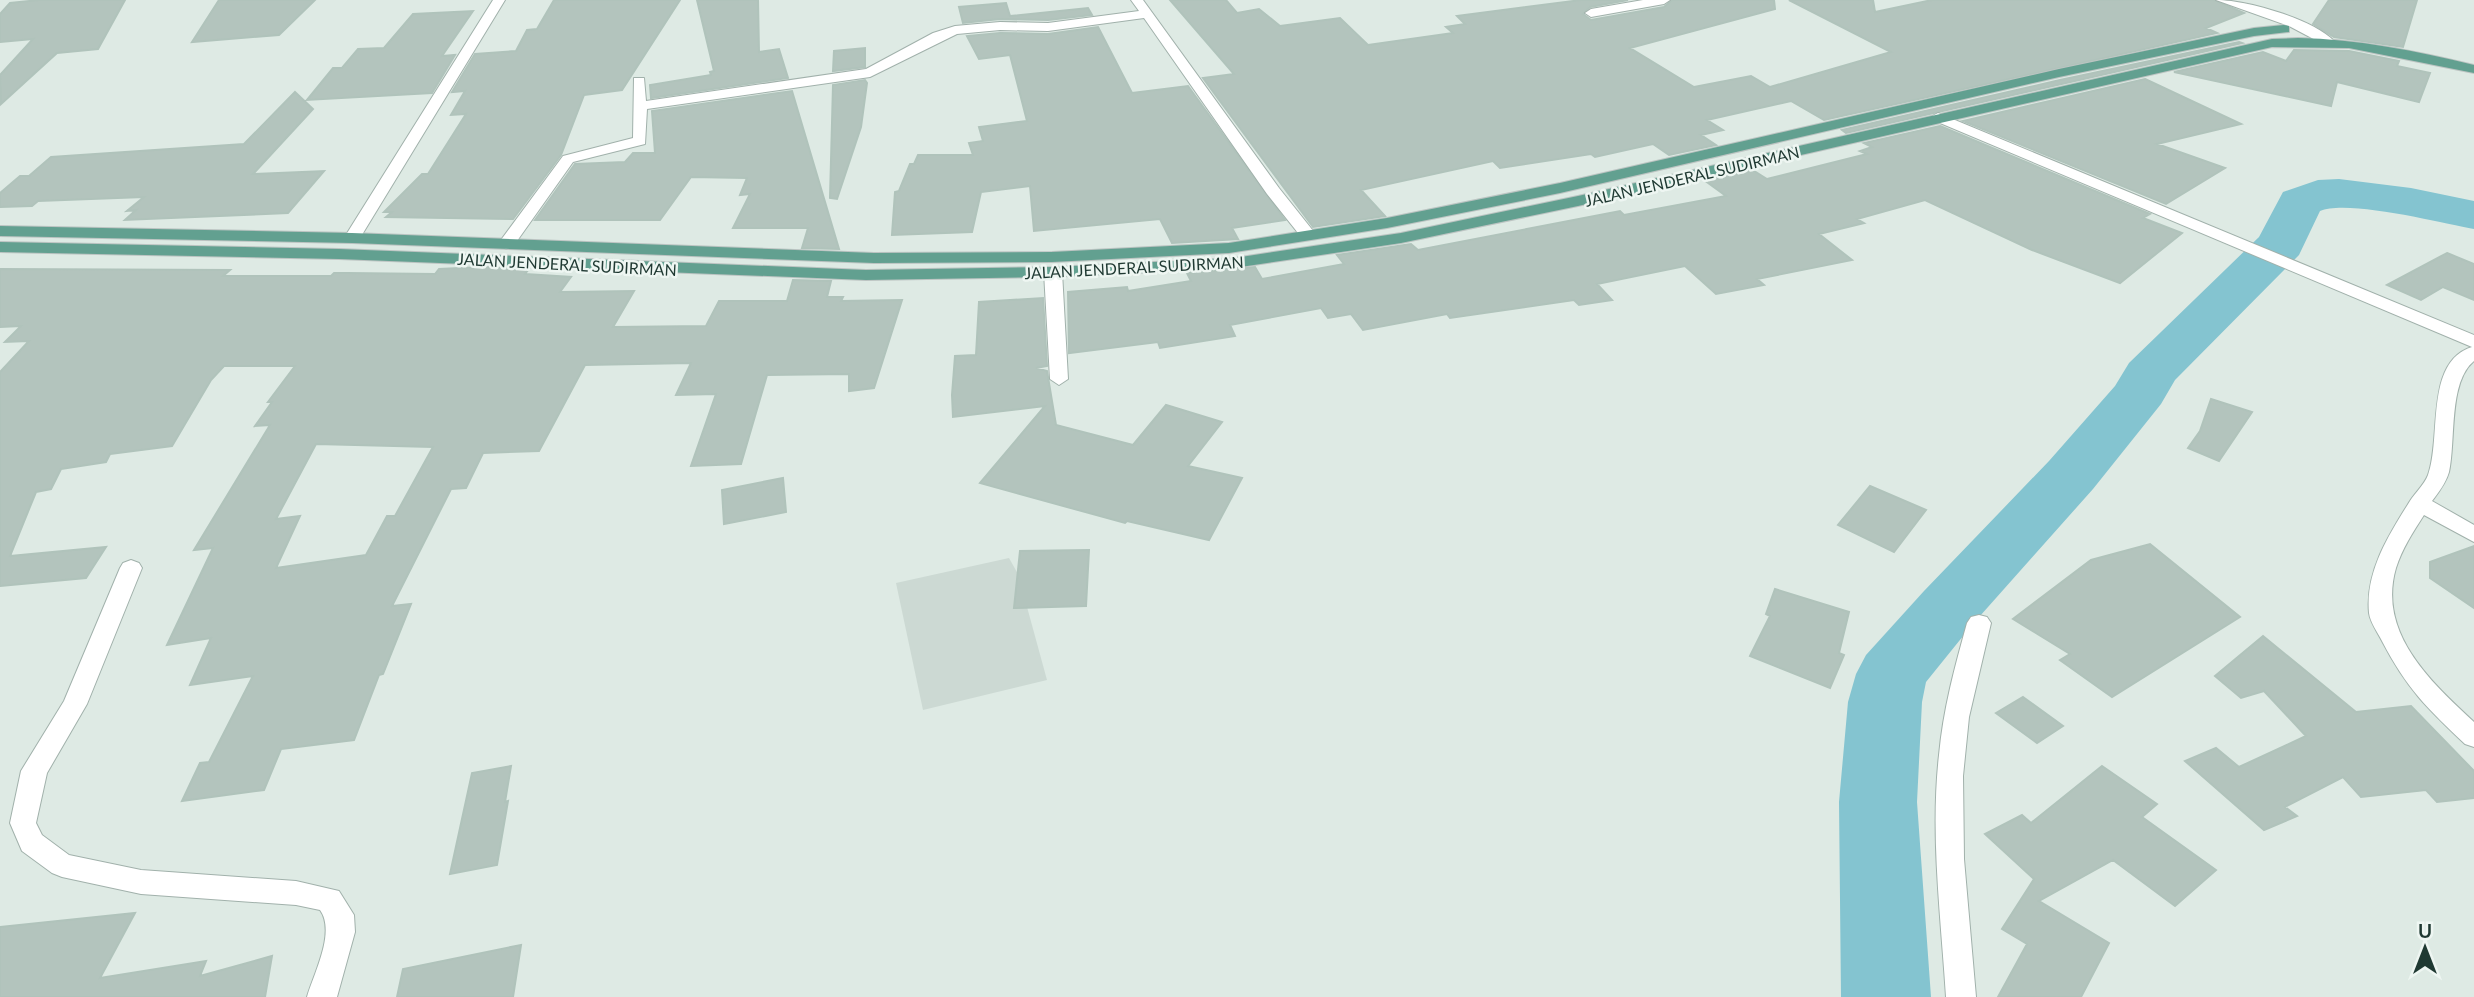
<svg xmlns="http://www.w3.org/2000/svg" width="2474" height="997" font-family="Lato,sans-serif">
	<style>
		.built { fill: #ccd9d3 }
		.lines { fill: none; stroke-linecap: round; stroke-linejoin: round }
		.river { fill: #84c4d0; fill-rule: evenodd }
		.building { fill: #b3c4bd; stroke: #b0c3bb; stroke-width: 2; fill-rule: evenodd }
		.street-casing { stroke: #a1b1ab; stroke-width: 2 }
		.primary-casing { stroke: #bcc4c2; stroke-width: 2 }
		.street { fill: #fff; fill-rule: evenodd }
		.primary { fill: #62a090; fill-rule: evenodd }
		.labels { text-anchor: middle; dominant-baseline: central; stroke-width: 5; stroke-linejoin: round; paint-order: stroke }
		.far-street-label { font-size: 16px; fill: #1f3932; stroke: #eef6f2 }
	</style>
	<rect width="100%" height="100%" fill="#deeae4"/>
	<!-- built -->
	<path class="built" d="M1009,558L1018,574L1047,680L923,710L896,583Z"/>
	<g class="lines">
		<!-- river -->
		<path class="river" d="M2339,179L2411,188L2474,201V229C2442,223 2347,199 2320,211L2299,255L2175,380L2161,404L2093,489L1972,625L1926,682L1922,702L1917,802L1931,997H1841L1839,802L1848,702L1856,674L1866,655L1924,591L2049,461L2115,386L2129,363L2259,237L2283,192L2318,180Z"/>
	</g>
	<!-- building -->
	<path class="building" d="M39,0H125L98,49L57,53L1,104L0,75L33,39L0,42V14L10,3Z
		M219,0H315L279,35L192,42Z
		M554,0H680L622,90L584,95L561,155L513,219L386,217L392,212H384L422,174H428L466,114L451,115L465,91L452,92L475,54L516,51L527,30L537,29Z
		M697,0H758L759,52L779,49L788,78L651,98L650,85L711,75L710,72L714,71Z
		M1170,0H1226L1237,13L1259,9L1280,26L1340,18L1368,45L1453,33L1446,27L1465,24L1457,16L1581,0H1628L1590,7L1583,14L1591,20L1664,7L1672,0H1774L1775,9L1630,48L1694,87L1751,76L1770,87L1891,52L1789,0H1873L1875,12L1932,0H2214L2244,13L2206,28L2217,33L1824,120L1791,101L1707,120L1723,130L1701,135L1716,145L1669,155L1653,144L1595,157L1591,154L1500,168L1493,161L1361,190L1385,216L1313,227L1203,78L1234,74Z
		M2329,0H2417L2403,47L2334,37L2313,24Z
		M1006,3L1010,16L1088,8L1092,15L1048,20L1000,19L963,23L959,7Z
		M473,11L442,56L455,55L432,93L307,100L333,68H342L358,49L384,48L413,14Z
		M1098,27L1132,93L1188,86L1285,220L1232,228L1238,239L1172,243L1160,219L1034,231L1030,186L981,192L972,232L892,235L895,192L899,191L910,164H914L918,155H973L969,143L983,141L979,127L1027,121L1010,55L979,59L967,36L1000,33L1048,34Z
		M2239,42L2242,43L1846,133L1842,130L2060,80Z
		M865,48V67L833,71L834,51Z
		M2294,50L2349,51L2399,61L2397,66L2430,73L2419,102L2337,82L2331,106L2174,72L2263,52L2286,61Z
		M2145,79L2241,124L2157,144L2225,168L2166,204L1963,121Z
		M865,80L867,83L861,127L837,199L830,198L833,85Z
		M792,91L839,249L802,248L808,228H733L750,194L740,195L747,178L691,177L660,220H535L575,164L625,162L633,153H655L652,111Z
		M295,92L313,109L253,174L324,171L288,213L125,220L136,210L127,211L144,197L38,201L32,206L0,207V193L20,176H29L51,157L244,144Z
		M1940,126L2150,214L2143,218L2182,233L2120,283L2032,250L1925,200L1857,219L1864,223L1819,234L1852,260L1757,279L1764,285L1716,294L1685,266L1597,284L1612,300L1579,305L1574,300L1450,318L1447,314L1363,330L1351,314L1328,318L1321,308L1230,325L1235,336L1160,348L1158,342L1069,353L1068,292L1127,287L1128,291L1191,281L1187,273L1255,267L1262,279L1344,264L1337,255L1411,244L1418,250L1620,211L1624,215L1726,196L1704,180L1751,169L1767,179L1867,154L1860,151L1872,147L1864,143Z
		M2447,253L2474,264V300L2443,287L2421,300L2387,285Z
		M482,267L529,269L525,274L571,277L560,292L634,291L613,327L706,326L719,301H787L793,280L831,281L827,297H843L841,301L902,300L874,388L849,391V374L767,375L741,464L691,466L716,394L676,395L691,363L585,365L539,451L483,453L466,488L451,489L392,606L411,604L383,674L379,675L354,740L281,749L264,790L182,801L200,763L209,762L253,676L190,685L211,638L167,645L213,548L194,550L270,425L255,426L272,402H268L295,366H224L211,380L172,446L110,454L106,462L61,469L51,489L36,492L10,556L106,547L86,578L0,586V372L29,341L5,342L21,326L0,327V269L230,270L223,276H331L334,273H347L435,274L439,269ZM316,444L433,447L395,516H387L366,555L276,568L300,516L276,519Z
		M1043,298L1047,366L1036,368L1047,371L1056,425L1133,445L1166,405L1222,422L1188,466L1242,478L1209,540L1127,521L1125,523L980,483L1045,406L953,417L952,395L955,356L976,355L979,302Z
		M2211,399L2252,412L2219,461L2188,448L2200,431Z
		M783,478L786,512L724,524L722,490Z
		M1870,486L1926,510L1894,552L1838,525Z
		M2150,544L2240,617L2112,697L2060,660L2070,654L2013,619L2091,560Z
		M2474,546V608L2430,578V562Z
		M1089,550L1086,606L1014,608L1020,551Z
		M1775,589L1849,612L1839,653L1844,655L1830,688L1750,656L1770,616L1766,614Z
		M2263,636L2356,712L2411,706L2474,771V798L2437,802L2426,790L2361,797L2343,777L2285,807L2297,816L2264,830L2185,761L2216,748L2239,767L2306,736L2264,691L2241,698L2215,676Z
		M2023,697L2063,726L2037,743L1996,713Z
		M511,766L505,802L508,801L497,865L450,874L472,773Z
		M2102,766L2157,804L2142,817L2216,870L2175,906L2113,860L2039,901L2109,943L2081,997H1998L2027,944L2002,929L2034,879L1985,834L2022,815L2031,823Z
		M135,913L100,978L206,961L200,976L272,956L265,997H0V927Z
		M521,945L513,997H397L403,969Z"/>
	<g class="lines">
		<!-- street casing -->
		<g class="street-casing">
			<path id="street" d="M493,0H505L360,238L352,243L346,241L344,238Z
				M1131,0H1143L1279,188L1314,232L1316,235L1314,238H1302L1267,194L1144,18L1048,31L1000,30L957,34L870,77L647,109L645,144L573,162L512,248L506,249L498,244L563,156L633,138L634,78H644L646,101L866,69L933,33L955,26L1000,22L1048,23L1139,11Z
				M1643,0H1670L1664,4L1591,17L1585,13L1591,9Z
				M2216,0C2247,0 2312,19 2334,41L2328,45L2323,44L2289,26Z
				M1938,113L2474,335V361C2448,382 2456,441 2449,472C2446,483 2438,493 2432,501L2474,525V542L2424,515C2413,532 2402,549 2396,568C2377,633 2431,682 2474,722V747L2465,744C2427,708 2407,689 2382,641C2378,633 2370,622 2369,613C2365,571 2390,533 2410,501C2415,493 2424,485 2428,475C2442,438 2424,362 2472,347L1933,120L1931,117Z
				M1053,267L1062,272L1068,379L1059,385L1050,379L1044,272Z
				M131,560L139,563L142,568L87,704L47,773L36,823L42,835L69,855L141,870L296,881L339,891L354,915L355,932L337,997H307C314,973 336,932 320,910L296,905L141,894L62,877L52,873L22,851L10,823L21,771L64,701L120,568L123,563Z
				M1979,615L1987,617L1991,623L1969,717L1963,776L1964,859L1976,997H1946C1941,917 1930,835 1939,755C1943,710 1955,666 1967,623L1971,617Z"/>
		</g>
		<!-- primary casing -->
		<g class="primary-casing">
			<path id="primary" d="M2284,25L2289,26V32L2254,36L2059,77L1560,193L1387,228L1229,253L1052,262L874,263L352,243L0,236V226L352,233L874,253L1052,252L1229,243L1387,218L1560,183L2059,69L2254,28Z
				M2298,38C2358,39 2416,51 2474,65V73L2349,48L2272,47L1578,206L1401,243L1234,268L1053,277L866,280L339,259L0,252V242L339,249L866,270L1053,267L1234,258L1401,233L1578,196L2272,39Z"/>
		</g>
		<!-- street -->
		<use href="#street" class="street"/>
		<!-- primary -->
		<use href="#primary" class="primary"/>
	</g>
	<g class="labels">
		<!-- far-street labels -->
		<g class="far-street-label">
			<text transform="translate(1692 176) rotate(-13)">JALAN JENDERAL SUDIRMAN</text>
			<text transform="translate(567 264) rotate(3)">JALAN JENDERAL SUDIRMAN</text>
			<text transform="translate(1134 267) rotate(-3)">JALAN JENDERAL SUDIRMAN</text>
		</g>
	</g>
	<!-- north arrow -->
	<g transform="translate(2425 948)" stroke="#eef6f2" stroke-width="5" paint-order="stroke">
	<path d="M0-5L12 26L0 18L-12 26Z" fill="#1f3932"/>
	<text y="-10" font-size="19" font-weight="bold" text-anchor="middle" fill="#1f3932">U</text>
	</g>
</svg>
